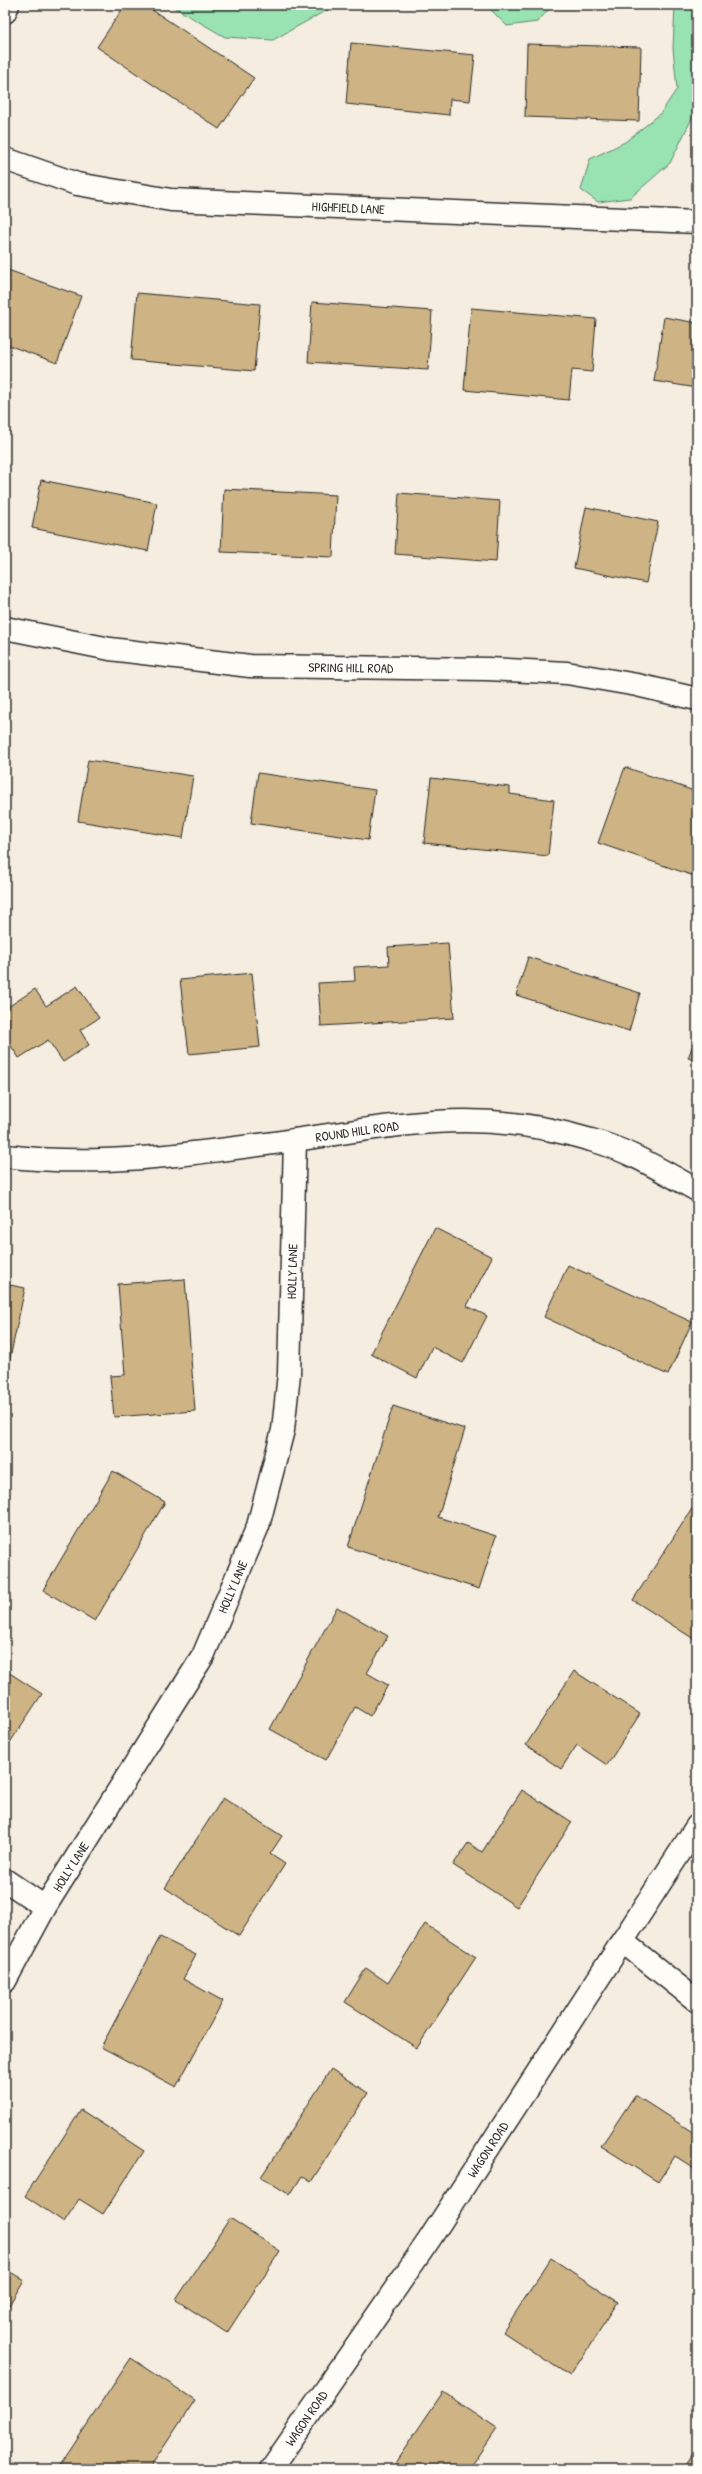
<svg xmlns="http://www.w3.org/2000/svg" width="702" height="2474" font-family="'Patrick Hand',sans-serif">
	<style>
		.green { fill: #99e2b2; stroke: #62866e }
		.building { fill: #ceb384; stroke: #2b2b2b }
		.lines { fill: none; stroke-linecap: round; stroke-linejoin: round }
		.street-casing { stroke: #2b2b2b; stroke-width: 25 }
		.secondary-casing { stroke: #2b2b2b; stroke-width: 25 }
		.street { stroke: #fdfcf7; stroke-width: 22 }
		.secondary { stroke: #fdfcf7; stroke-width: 22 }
		.labels { text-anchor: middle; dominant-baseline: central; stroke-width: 3; stroke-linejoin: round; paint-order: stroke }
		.street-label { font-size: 13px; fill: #2b2b2b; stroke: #fdfcf7 }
	</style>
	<rect width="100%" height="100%" fill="#f4ede0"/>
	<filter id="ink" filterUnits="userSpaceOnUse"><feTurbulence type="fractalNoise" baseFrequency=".025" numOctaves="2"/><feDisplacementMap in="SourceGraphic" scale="8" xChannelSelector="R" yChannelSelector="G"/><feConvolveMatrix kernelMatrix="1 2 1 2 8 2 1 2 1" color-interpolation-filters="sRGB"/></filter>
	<g filter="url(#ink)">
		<!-- green -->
		<path class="green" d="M170,5H272L296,10L302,5H336L273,40L225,37Z
			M486,5H553L537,22L507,26Z
			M675,5H697V108L670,163L630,198L598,202L581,190L590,159L625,142L660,114L677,89L673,48Z"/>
		<!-- building -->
		<path class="building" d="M125,5H145L254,78L219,129L97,47Z
			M351,43L475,55L470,101L450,99L449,115L346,104Z
			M527,44L641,47L639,121L525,117Z
			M5,269L81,296L57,363L5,344Z
			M137,293L260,304L254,371L131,360Z
			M312,302L432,311L428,370L308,362Z
			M471,308L596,319L592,372L572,370L569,400L464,390Z
			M664,317L697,323V388L654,381Z
			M41,480L157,503L148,551L32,528Z
			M224,489L336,495L333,557L221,552Z
			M399,493L500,501L496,562L395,554Z
			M586,507L658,522L646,583L574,568Z
			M88,760L193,776L183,838L78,821Z
			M625,767L697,792V877L598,843Z
			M258,773L375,790L368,840L251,823Z
			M431,778L510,787V794L554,800L548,856L424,843Z
			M448,943L454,1018L321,1026L318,983L355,981L354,967L389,965L388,947Z
			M528,957L640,993L629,1031L516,995Z
			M252,973L260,1047L189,1054L180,980Z
			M77,986L99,1018L80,1030L89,1045L63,1062L48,1040L19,1058L5,1037V1009L35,989L46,1006Z
			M697,1034V1061L688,1058Z
			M435,1228L492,1257L467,1306L487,1316L463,1363L432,1347L417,1378L371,1354Z
			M568,1265L692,1322L668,1375L544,1317Z
			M185,1279L195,1411L114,1417L110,1376L125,1375L118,1284Z
			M5,1284L25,1288L6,1377H5Z
			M393,1406L465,1429L438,1517L496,1536L479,1589L348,1547Z
			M113,1471L165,1502L95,1621L43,1590Z
			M697,1501V1641L633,1600Z
			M337,1607L388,1636L367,1673L388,1685L370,1716L355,1707L326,1760L270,1729Z
			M5,1670L42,1694L5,1750Z
			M574,1671L640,1714L607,1765L577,1745L561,1769L526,1745Z
			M522,1790L572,1822L517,1907L453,1865L468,1843L482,1852Z
			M223,1798L282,1836L270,1854L285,1864L239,1936L165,1888Z
			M425,1924L476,1957L417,2048L345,2002L366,1968L388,1983Z
			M160,1937L196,1955L183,1979L223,2001L176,2087L101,2047Z
			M331,2069L368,2093L311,2182L302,2176L290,2195L261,2177Z
			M635,2095L697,2135V2170L675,2156L658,2182L601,2146Z
			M81,2110L144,2151L103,2214L79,2199L64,2222L25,2196Z
			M230,2218L280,2251L227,2333L176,2300Z
			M551,2258L618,2302L570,2376L503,2332Z
			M5,2269L24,2280L5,2312Z
			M131,2358L195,2400L149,2469H62L59,2467Z
			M443,2392L497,2428L472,2465L478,2469H391Z
			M697,2449V2469H692L686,2465Z"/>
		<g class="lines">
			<!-- street casing -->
			<g class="street-casing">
				<g id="street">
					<path d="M5,12L8,5"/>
					<path id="s1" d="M5,159L77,184L171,200L697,222"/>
					<path id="s2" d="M5,628L110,649L250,666L488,669L567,673L637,685L697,699"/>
					<path d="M5,1880L45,1907"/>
					<path d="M622,1941L697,2001"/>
					<path id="s3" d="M5,1981L45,1907L203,1656L258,1526L283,1430L289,1374L295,1140"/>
					<path id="s4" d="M271,2469L429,2240L697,1826"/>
				</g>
			</g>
			<!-- secondary casing -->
			<g class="secondary-casing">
				<g id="secondary">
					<path id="s5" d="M5,1156C101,1168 200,1153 295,1140C352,1132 408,1121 465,1121C507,1121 551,1128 591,1140C629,1150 664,1172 697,1190"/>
				</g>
			</g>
			<!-- street -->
			<use href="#street" class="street"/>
			<!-- secondary -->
			<use href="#secondary" class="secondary"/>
		</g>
	</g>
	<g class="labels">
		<!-- street labels -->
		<g class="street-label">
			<text stroke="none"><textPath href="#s1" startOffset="349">HIGHFIELD LANE</textPath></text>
			<text stroke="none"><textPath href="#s2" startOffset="349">SPRING HILL ROAD</textPath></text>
			<text stroke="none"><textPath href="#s5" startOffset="354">ROUND HILL ROAD</textPath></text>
			<text stroke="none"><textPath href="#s3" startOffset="780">HOLLY LANE</textPath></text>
			<text stroke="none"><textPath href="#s3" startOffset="456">HOLLY LANE</textPath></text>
			<text stroke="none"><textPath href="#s3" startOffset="132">HOLLY LANE</textPath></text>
			<text stroke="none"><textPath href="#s4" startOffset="386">WAGON ROAD</textPath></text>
			<text stroke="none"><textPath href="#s4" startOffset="62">WAGON ROAD</textPath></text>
		</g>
	</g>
	<!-- margin -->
	<rect width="702" height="2474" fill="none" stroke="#fdfcf7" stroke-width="20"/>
	<rect x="10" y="10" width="682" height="2454" fill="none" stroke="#2b2b2b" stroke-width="1.5" filter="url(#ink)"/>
</svg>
